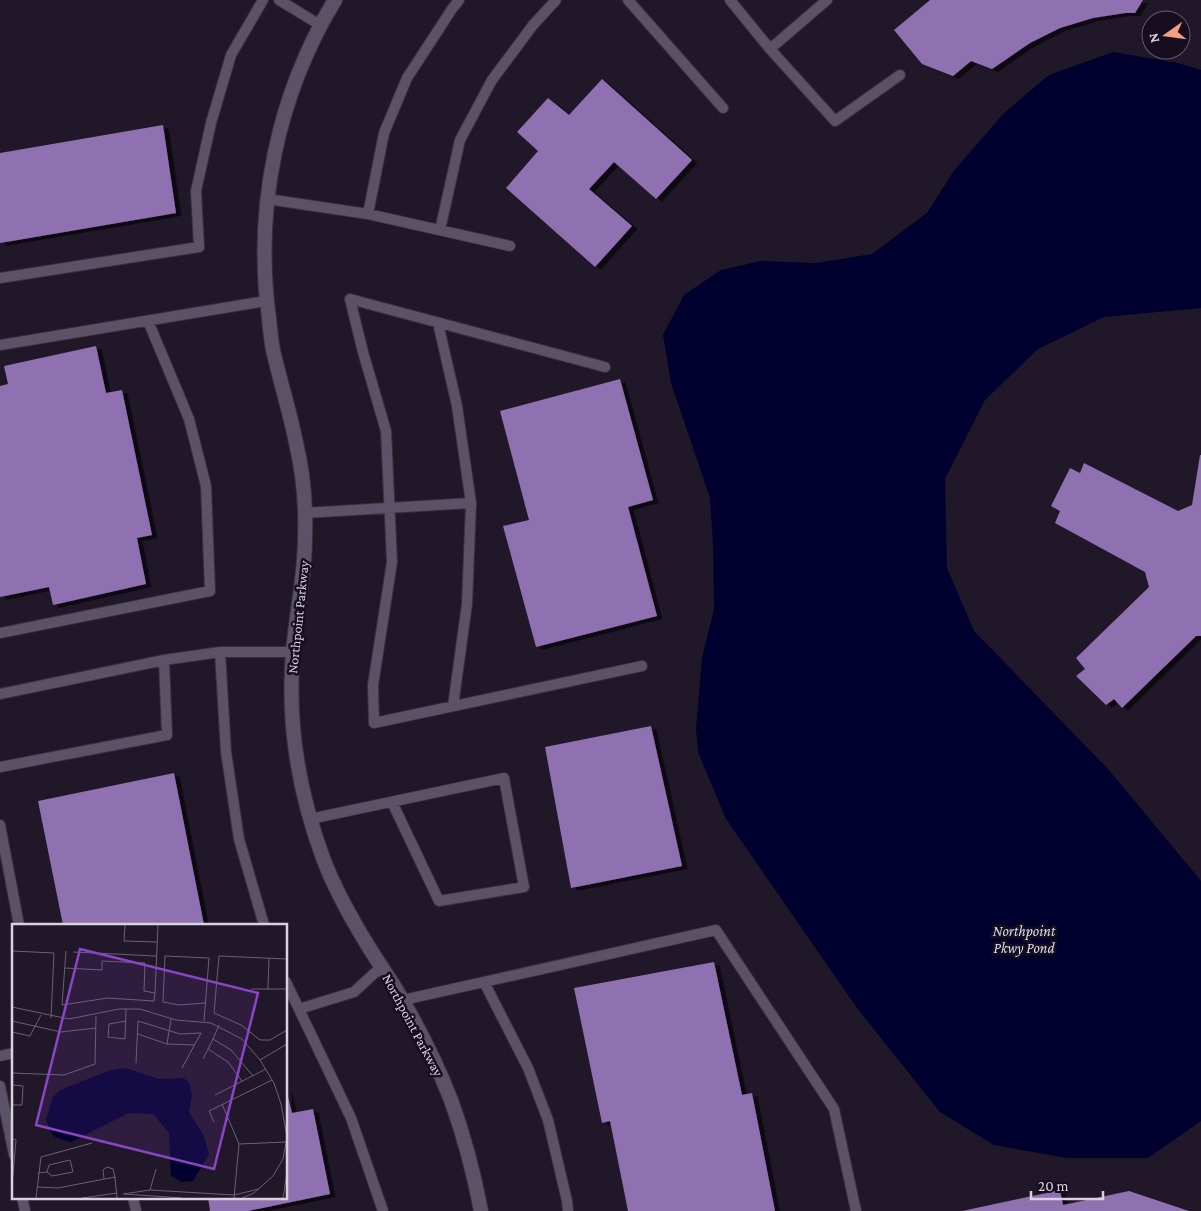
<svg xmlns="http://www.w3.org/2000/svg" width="1201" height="1211" font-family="'Crimson Pro',serif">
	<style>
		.water { fill: #00002e }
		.building { fill: #8f6fb0; filter: url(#shadow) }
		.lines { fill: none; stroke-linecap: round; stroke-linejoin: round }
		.service-casing { stroke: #37313e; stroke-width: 12 }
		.minor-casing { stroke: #37313e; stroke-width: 16 }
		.service { stroke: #5c5267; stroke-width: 10 }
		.minor { stroke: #5c5267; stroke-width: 14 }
		.labels { text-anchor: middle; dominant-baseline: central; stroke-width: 5; stroke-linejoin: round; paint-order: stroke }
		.street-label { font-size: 14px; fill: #d8d2df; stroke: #160e1f }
		.water-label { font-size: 15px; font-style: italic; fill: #d4dff0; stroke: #160e1f }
		.inset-road { fill: none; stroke: #6a6272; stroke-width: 1 }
		.view { fill: #8945c4; fill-opacity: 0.15; stroke: #8945c4; stroke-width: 2.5 }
		.inset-edge { fill: none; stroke: #d8d2df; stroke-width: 2.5 }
	</style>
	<defs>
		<filter id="shadow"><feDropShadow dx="5.5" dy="3" stdDeviation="0" flood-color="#0009"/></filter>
	</defs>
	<rect width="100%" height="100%" fill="#201729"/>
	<!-- water -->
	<path class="water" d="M1113,52L1178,63L1201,70V308L1104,317L1038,349L985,400L945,479L947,568L974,631L1108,769L1201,881V1121L1148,1158H1067L994,1145L940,1112L857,1008L726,819L698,752L696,729L702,658L714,609L713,543L710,498L671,383L663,335L684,295L721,270L761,261L816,263L872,254L927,213L953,172L1004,113L1049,75Z"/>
	<!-- building -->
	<path class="building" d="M930,0H1143L1135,13H1125L1093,18L1060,28L1030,43L992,69L971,61L953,76L922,64L894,30Z
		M602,79L692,160L656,199L614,162L589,189L632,226L595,267L506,188L538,151L517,132L548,98L569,115Z
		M163,125L176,213L0,243V153Z
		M96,346L106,393L122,390L152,535L137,538L146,584L53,605L49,587L0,597V386L8,384L4,366Z
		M620,379L653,500L628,507L657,616L536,647L503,526L529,520L500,411Z
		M1200,455H1201V636H1196L1122,708L1114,699L1106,705L1076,676L1085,669L1076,658L1149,587L1145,572L1055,523L1060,511L1051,506L1070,468L1080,473L1084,463L1178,511L1192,505Z
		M651,726L682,866L571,888L545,747Z
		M174,773L204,925H63L38,801Z
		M714,962L742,1095L752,1093L775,1211H628L610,1121L602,1123L574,988Z
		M286,1088L292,1113L313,1109L330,1194L248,1211H210L208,1197H286Z
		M1060,1190L1063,1205L1129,1191L1189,1211H962Z"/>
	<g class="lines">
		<!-- service casing -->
		<g class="service-casing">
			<path id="service" d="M279,0L320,25
				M459,0L452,9L407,78L384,133L368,214L510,246
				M628,0L723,108
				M730,0L770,49L835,121L900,75
				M770,49L827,0
				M267,199L368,214
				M440,230L460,140L492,80L533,25L556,0
				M0,278L199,247L196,191L211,123L231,55L263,0
				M438,323L457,406L471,503L467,604L453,706
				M0,345L266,301
				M605,367L350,299L363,352L386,431L392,562L373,685L374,723L642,666
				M304,513L471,503
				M0,633L210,591L206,486L189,419L148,321
				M220,652H293
				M164,660L220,652L226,752L239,839L264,925
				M0,694L164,660L167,735L0,767
				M310,819L504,778L524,887L439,901L392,802
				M0,825L19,925
				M286,982L351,1118L383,1211
				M484,982L528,1068L548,1120L567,1201L568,1211
				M403,1000L716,930L834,1109L856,1211
				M299,1009L354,992L381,967
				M0,1056L14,1053
				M0,1086L14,1155
				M22,1197L25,1211
				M133,1197L136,1211"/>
		</g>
		<!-- minor casing -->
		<g class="minor-casing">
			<path id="minor" d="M335,0C277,95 254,209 269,318C270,329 271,340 273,350C280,381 290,412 296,443C303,472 306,508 305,538C305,576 296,614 293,652C287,722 299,793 323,858C335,890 352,920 370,949C381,967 394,984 404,1003C422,1034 438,1067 451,1100C464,1136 474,1174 481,1211"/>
		</g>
		<!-- service -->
		<use href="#service" class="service"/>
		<!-- minor -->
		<use href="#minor" class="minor"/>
	</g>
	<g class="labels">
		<!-- street labels -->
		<g class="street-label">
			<text transform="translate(298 617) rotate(-84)">Northpoint Parkway</text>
			<text transform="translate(413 1025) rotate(62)">Northpoint Parkway</text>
		</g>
		<!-- water labels -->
		<g class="water-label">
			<text x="1024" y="931">Northpoint<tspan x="1024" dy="17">Pkwy Pond</tspan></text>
		</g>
	</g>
	<!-- overview -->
	<g transform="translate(12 924)">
		<rect width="275" height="275" fill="#201729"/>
		<path d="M113,144L147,155L172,154L177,159L180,171L177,188L192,212L197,230L181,257L170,258L159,252L157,209L141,190L117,189L59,218L43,213L38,207L34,195L41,173L48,166L99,146Z" fill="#00002e"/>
		<path class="inset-road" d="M113,1L112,17L145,18M0,27L42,29L39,94M54,27L50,81L96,74L142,77L143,69M61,28L144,32M275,35L207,32L202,89L229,101L248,116H258L275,106M53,44L90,46V37L133,39L132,67L143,69L146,1M239,65H275M256,65L257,34M0,83L57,95L107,85H128L164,96L199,99L230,115L248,136L262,159L269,180L275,213L271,235L261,252L242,269L230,274M0,97L49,108L84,104M114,97L97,100L96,113L113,115L114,85M192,97L197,34L153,32L151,78L167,81L193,79M0,108L18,112L29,91M126,110L155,120L182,121M201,115L207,101M155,120L159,95M196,125L216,138L230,157M191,135L201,115L219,126L241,152M248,136L275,120M124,139L126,97L168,110L189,109L170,144M0,149L52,151L83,140L84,92M0,161V177M203,171L254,145M210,180L227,220L222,274M0,181H10L11,162L1,161M202,198L197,187L260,156M0,215L4,216L0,261M227,220L274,218M26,249L35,248L37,241L58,236L61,248L40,252L35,248M92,255L91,246L95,243L101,245L103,253M25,263L46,264L103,253L105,274M138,266L144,245M111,270L138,266L222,271L247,265M112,270L170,274M24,274L29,233L80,219M70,274L105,269M271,274L275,249"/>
		<path class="view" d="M68,25L246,69L202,245L24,201Z"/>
		<rect width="275" height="275" class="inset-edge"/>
	</g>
	<!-- north arrow -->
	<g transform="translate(1166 35) rotate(256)"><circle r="24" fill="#160e1f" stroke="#645c6c"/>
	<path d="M0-4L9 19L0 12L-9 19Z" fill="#f3a081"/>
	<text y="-8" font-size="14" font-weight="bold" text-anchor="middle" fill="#d8d2df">N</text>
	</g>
	<!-- scale -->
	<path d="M1031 1191v8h72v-8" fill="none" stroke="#d8d2df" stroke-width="2.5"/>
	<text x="1038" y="1191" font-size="15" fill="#d8d2df" stroke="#160e1f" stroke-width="4" paint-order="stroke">20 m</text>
</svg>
